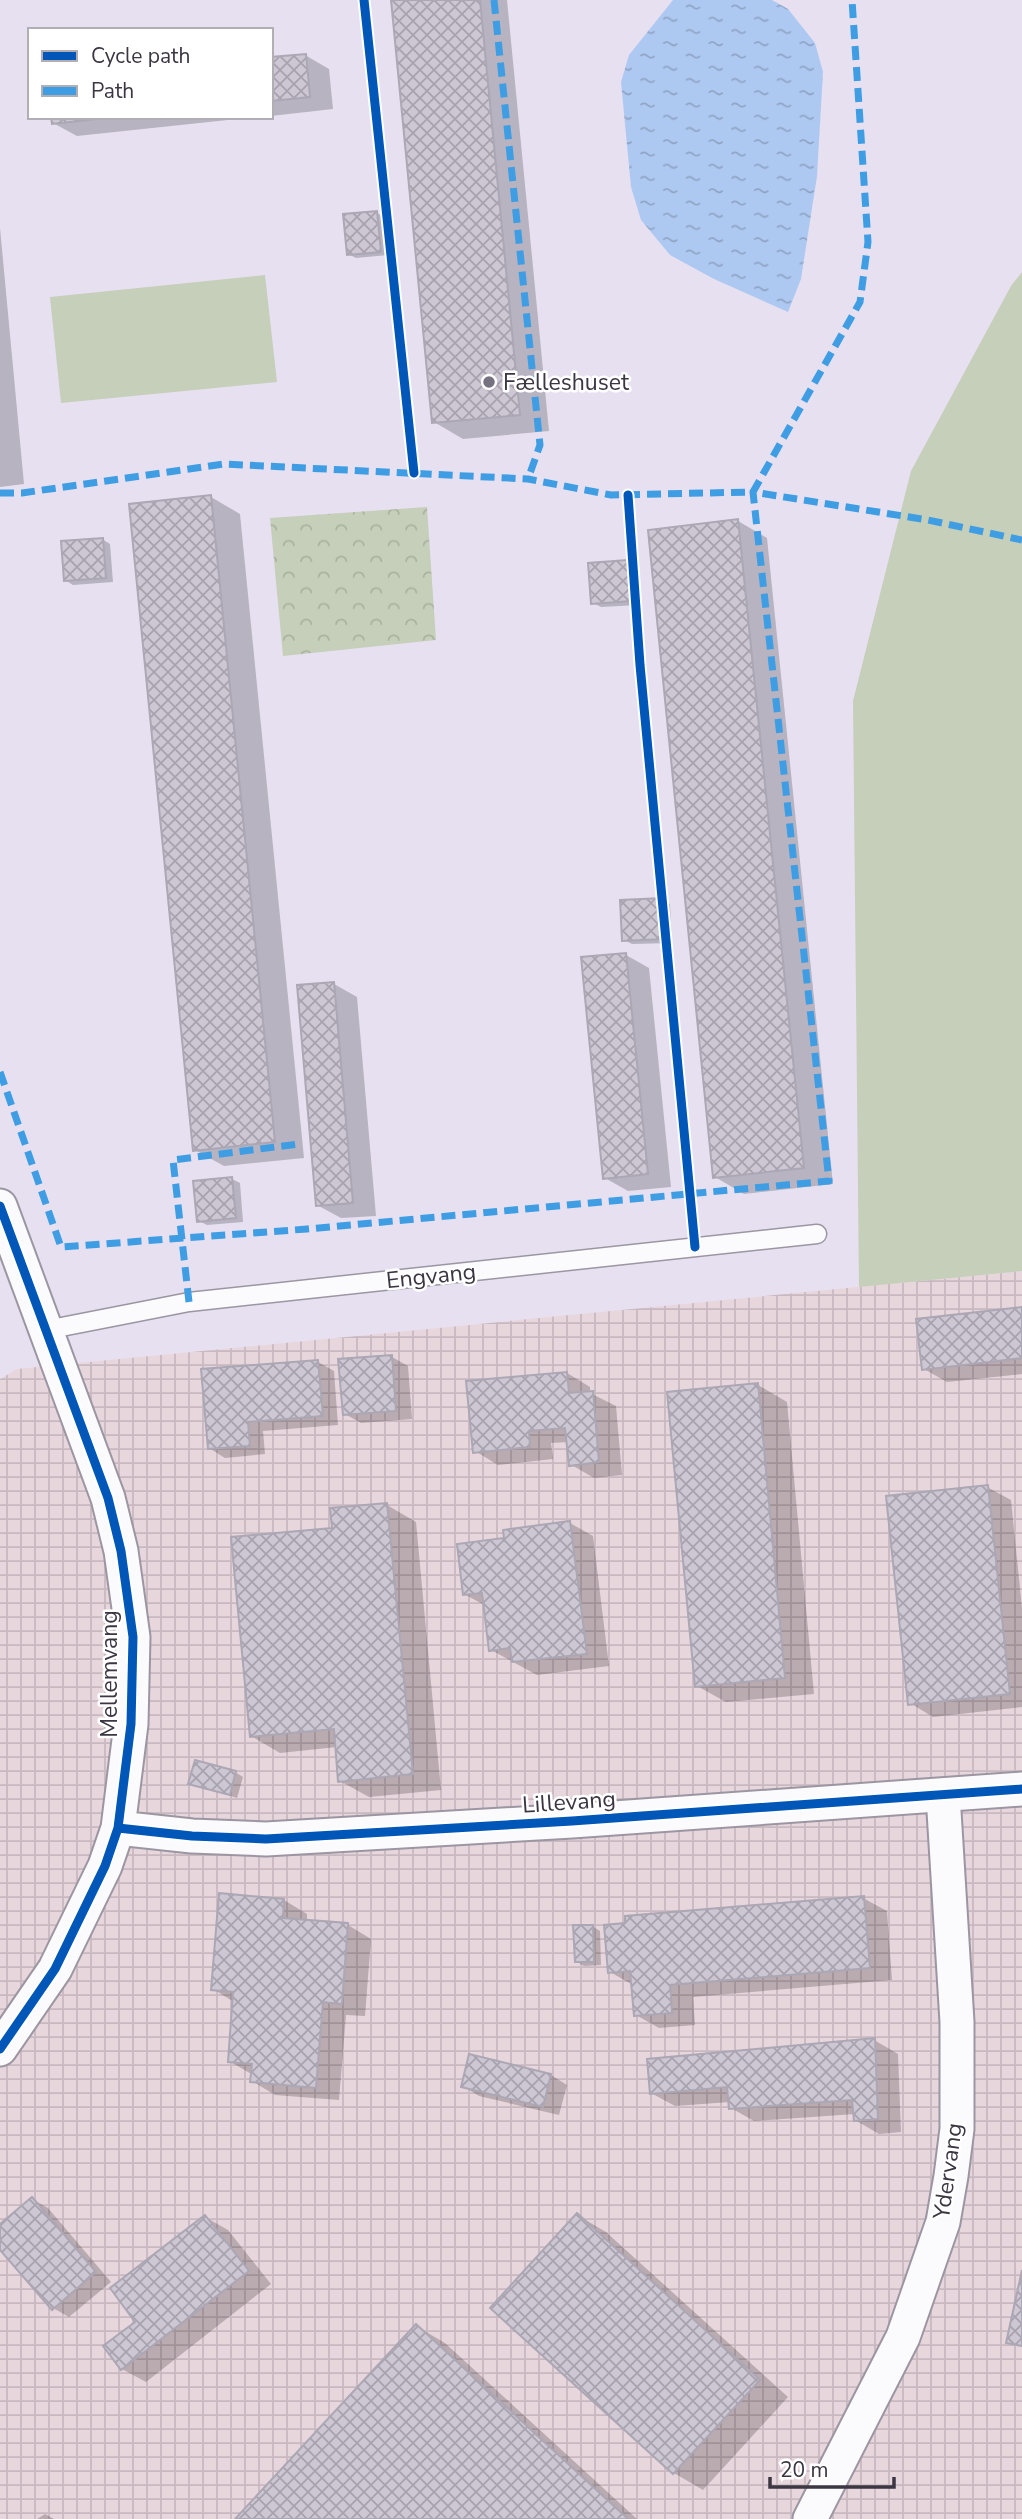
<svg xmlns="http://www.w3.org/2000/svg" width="1022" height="2519" font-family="'Nunito Sans',sans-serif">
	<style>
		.industrial { fill: url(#industrial-grid) }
		.grass { fill: #c5cfb9 }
		.park { fill: url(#park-crowns) }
		.water { fill: url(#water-ripples) }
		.shadow { fill: #0003 }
		.building { fill: url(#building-cross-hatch); stroke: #aca7b4; stroke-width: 2 }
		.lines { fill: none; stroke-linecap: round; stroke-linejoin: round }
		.lane-casing { stroke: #9b96a2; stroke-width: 21 }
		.street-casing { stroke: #9b96a2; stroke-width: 37 }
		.lane { stroke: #fbfafd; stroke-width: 18 }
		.street { stroke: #fbfafd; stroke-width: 33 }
		.quiet { stroke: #3f9ee3; stroke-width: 7; stroke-dasharray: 14 7; stroke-linecap: butt }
		.cycleway-casing { stroke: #fff; stroke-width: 13 }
		.cycleway { stroke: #0057b8; stroke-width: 9 }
		.poi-dot { fill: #77727f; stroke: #fff; stroke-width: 2.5 }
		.labels { text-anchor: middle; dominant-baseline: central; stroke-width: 5; stroke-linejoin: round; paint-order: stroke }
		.poi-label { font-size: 23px; fill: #3b3642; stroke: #fff; text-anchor: start }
		.street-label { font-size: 23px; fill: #3b3642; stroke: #fff }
	</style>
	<defs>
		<pattern id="industrial-grid" width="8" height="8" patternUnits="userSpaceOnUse" patternTransform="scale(1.75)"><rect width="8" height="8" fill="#e8d6dd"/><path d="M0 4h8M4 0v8" fill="none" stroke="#c8b8bf"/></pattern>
		<pattern id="park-crowns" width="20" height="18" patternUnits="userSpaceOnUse" patternTransform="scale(1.75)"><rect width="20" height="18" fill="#c5cfb9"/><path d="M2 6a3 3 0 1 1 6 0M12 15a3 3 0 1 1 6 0" fill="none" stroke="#aab2a0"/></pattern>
		<pattern id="water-ripples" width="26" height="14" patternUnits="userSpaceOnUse" patternTransform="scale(1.75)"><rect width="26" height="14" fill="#aec9f1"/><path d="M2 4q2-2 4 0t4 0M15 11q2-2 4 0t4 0" fill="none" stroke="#8fa4c5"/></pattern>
		<pattern id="building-cross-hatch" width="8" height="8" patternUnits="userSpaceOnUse" patternTransform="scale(1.75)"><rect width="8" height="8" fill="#cdc7d4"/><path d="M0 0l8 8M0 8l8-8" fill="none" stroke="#a8a2ae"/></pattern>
	</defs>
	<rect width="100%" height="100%" fill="#e7e0f0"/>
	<!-- industrial -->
	<path class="industrial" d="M1022,1271V2519H0V1379L17,1369Z"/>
	<!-- grass -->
	<path class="grass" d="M1022,272V1271L859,1287L853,701L911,471L1011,286Z
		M265,275L277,382L61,403L50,297Z"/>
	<!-- park -->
	<path class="park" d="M427,507L436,640L283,656L270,518Z"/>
	<!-- water -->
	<path class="water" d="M673,0H772L788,9L815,43L823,72L817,176L801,279L788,312L714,279L670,255L641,220L631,187L621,82L629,55Z"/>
	<!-- shadow -->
	<path class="shadow" d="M393,0H507L549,431L463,439L434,422Z
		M305,55L329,69L333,109L271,116V59Z
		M53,117H257L77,136L53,123Z
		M377,213L384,217L388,255L356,258L348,254Z
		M0,228L24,484L0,487Z
		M211,497L240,514L304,1158L224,1166L195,1150Z
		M738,521L767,538L833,1184L744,1194L715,1177Z
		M102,539L110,544L113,582L73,585L65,580Z
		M627,562L635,566L638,605L601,607L593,603Z
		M662,899L670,904L672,943L632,944L624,940Z
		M626,955L649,968L671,1187L628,1191L605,1178Z
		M334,984L357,997L376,1216L341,1218L317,1205Z
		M232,1179L240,1183L243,1222L207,1225L199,1221Z
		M1022,1308V1374L947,1382L924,1369Z
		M392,1357L408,1366L412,1419L361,1423L345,1414Z
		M318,1362L334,1371L338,1425L263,1431L265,1454L225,1458L209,1448Z
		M567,1373L590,1387V1393L616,1406L622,1475L594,1478L570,1464L568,1442L551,1443L553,1459L498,1465L475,1451Z
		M758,1385L787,1402L814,1694L726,1702L697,1686Z
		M987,1487L1011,1500L1022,1608V1707L933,1717L910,1703Z
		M387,1505L416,1522L441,1790L369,1797L340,1781L337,1747L280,1753L251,1736L334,1529Z
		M570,1523L593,1536L609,1666L537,1675L491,1650L486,1606L464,1594L505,1540Z
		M235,1772L243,1777L237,1798L190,1783Z
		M863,1898L887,1911L892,1980L693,1997L695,2025L659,2028L636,2015L633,1985L610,1972Z
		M284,1900L307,1914V1922L348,1925L371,1939L365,2016L346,2015L339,2100L275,2095L252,2081L253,2075L229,2061L234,2002L213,1989Z
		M592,1926L600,1931L601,1965L584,1966L576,1961Z
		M874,2040L898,2054L901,2132L879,2134L855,2120V2114L754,2121L731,2108L730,2102L675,2106L651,2093Z
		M551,2075L567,2085L559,2115L479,2096L463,2086Z
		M32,2199L48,2208L111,2282L69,2317L53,2308L0,2247V2227Z
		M577,2215L606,2232L788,2397L703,2490L674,2473L493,2308Z
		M205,2217L228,2230L271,2284L146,2382L122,2369L138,2322Z
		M416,2326L445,2343L637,2519H238Z
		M45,2514L54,2519H37Z"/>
	<!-- building -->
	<path class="building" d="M391,0H480L520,415L432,423Z
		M306,54L310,97L271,101V57Z
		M51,117H115L52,124Z
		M377,211L381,252L347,255L343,214Z
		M211,495L275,1142L193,1151L129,504Z
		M738,519L804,1168L713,1178L648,530Z
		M103,538L106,578L64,581L61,541Z
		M627,560L631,601L591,604L588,563Z
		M663,898L665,939L622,941L620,900Z
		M626,953L648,1174L603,1179L581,957Z
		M334,982L353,1203L316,1206L297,985Z
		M232,1177L236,1218L197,1222L193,1181Z
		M1022,1307V1358L922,1370L916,1319Z
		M392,1355L396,1411L343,1415L338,1359Z
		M318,1360L323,1416L248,1422L250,1446L208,1449L201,1369Z
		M567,1372L569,1393L593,1391L599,1462L569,1466L565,1428L529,1431L530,1447L473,1453L466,1381Z
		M758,1383L785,1678L695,1687L667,1392Z
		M988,1485L1010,1694L908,1705L886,1496Z
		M387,1503L413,1774L338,1782L334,1729L250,1737L231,1537L332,1528L330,1508Z
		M570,1521L587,1654L512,1662L510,1648L489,1651L482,1593L463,1595L457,1544L504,1538L503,1530Z
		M195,1760L236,1771L230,1795L188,1784Z
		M219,1893L284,1899L283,1918L348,1923L342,2004L323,2002L316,2088L250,2082L252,2064L228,2062L233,1992L211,1990Z
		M864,1896L870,1968L670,1985L672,2013L634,2016L630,1971L608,1973L604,1925L625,1923V1916Z
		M573,1925H593L594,1962H575Z
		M875,2038L878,2119L854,2121L852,2100L729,2109L727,2087L650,2094L647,2059Z
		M469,2054L551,2074L543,2107L461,2087Z
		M32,2197L96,2272L52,2310L0,2250V2224Z
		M577,2213L760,2380L673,2474L490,2308Z
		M205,2215L249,2271L121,2370L103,2346L135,2322L110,2288Z
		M1022,2270V2346L1006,2343Z
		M416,2324L628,2519H235Z"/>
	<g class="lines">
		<!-- lane casing -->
		<g class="lane-casing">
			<path id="lane" d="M46,1330L189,1302L817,1234"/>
		</g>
		<!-- street casing -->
		<g class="street-casing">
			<path id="street" d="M0,1206L108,1498L121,1551L133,1637L131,1724L118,1828L105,1866L55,1969L0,2049
				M118,1828L192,1836L266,1839L572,1821L1022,1789
				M810,2519L903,2337L943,2222L951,2176L957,2129V2022L943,1795"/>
		</g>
		<!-- lane -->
		<use href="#lane" class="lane"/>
		<!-- street -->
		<use href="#street" class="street"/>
		<!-- quiet -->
		<path class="quiet" d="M494,0L540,445L528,479
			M0,493H22L224,464L528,479L611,495L753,492L860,302L868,242L852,0
			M0,1072L61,1247L307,1229L829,1181L753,492L928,520L1022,540
			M189,1302L173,1160L299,1144"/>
		<!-- cycleway casing -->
		<g class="cycleway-casing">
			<path id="cycleway" d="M364,0L414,473
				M628,495L640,665L695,1247
				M0,1206L108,1498L121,1551L133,1637L131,1724L118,1828L105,1866L55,1969L0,2049
				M118,1828L192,1836L266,1839L572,1821L1022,1789"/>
		</g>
		<!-- cycleway -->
		<use href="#cycleway" class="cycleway"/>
	</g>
	<!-- markers -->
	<circle class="poi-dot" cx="489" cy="382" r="7"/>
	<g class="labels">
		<!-- poi labels -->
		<g class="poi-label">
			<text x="503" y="382">Fælleshuset</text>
		</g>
		<!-- street labels -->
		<g class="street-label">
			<text transform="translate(431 1276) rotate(-6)">Engvang</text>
			<text transform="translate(109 1674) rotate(-90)">Mellemvang</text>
			<text transform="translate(569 1802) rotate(-4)">Lillevang</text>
			<text transform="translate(948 2171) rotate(-82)">Ydervang</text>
		</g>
	</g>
	<!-- legend -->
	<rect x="28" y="28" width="245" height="91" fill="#ffffff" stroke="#b1afb3" stroke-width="2"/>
	<rect x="42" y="51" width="35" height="10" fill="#0057b8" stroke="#b1afb3" stroke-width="2"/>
	<text x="91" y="63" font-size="21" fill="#3b3642">Cycle path</text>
	<rect x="42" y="86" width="35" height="10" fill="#3f9ee3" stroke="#b1afb3" stroke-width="2"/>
	<text x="91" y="98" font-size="21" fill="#3b3642">Path</text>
	<!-- scale -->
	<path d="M770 2477v10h124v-10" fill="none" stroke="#3b3642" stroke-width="3.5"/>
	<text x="780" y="2477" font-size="21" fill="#3b3642" stroke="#ffffff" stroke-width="5" paint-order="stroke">20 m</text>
</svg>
